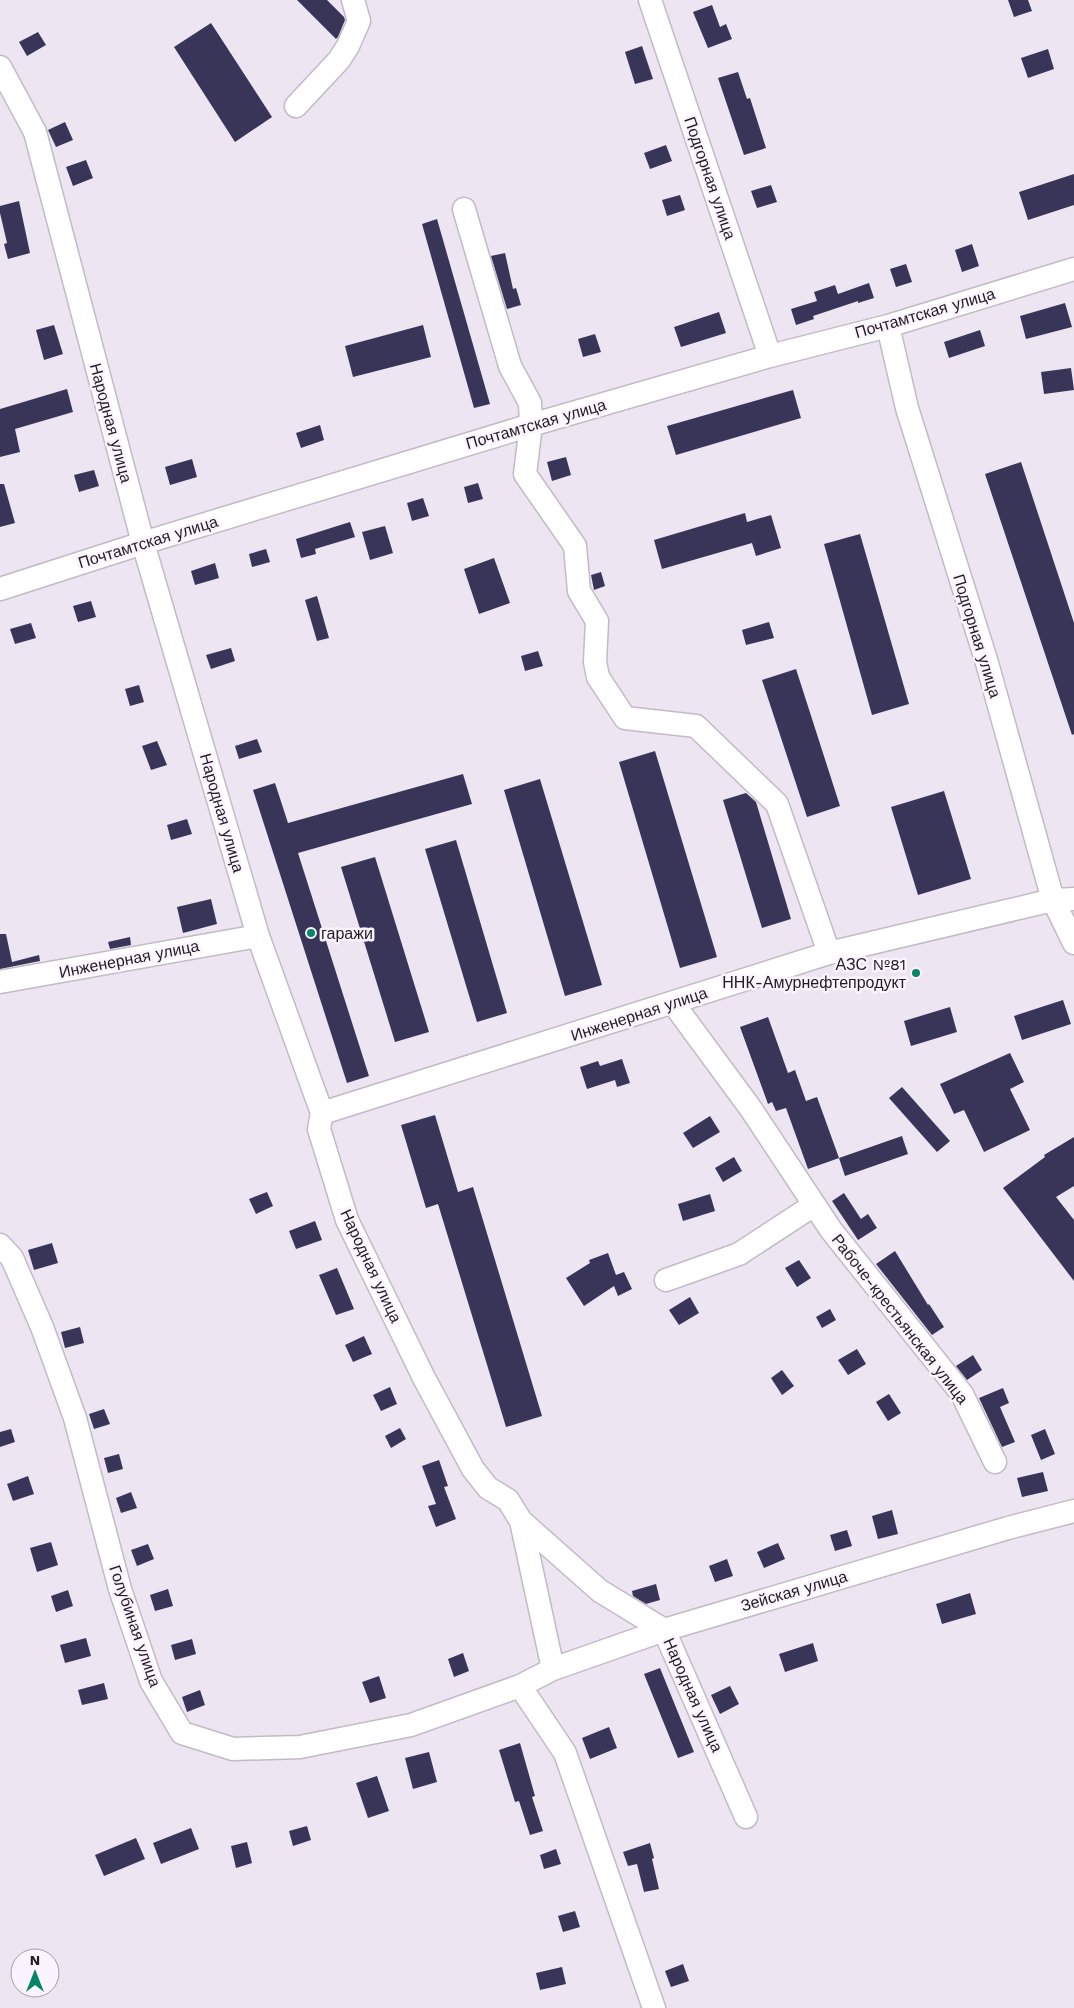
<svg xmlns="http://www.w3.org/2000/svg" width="1074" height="2008" font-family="'Work Sans',sans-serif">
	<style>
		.building { fill: #383559 }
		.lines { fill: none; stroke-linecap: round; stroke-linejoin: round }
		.minor-casing { stroke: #c3bac7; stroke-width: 25 }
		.minor { stroke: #fff; stroke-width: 22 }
		.poi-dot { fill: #078567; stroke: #fbf3fe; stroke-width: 2 }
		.labels { text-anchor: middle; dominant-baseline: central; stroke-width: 5; stroke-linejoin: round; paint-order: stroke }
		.street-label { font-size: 16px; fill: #201d22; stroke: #fbf3fe }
		.poi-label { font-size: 16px; fill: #201d22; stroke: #fbf3fe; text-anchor: start }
	</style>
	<rect width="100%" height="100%" fill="#eee5f3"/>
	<!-- building -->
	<path class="building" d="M297,0H327L344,17L345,20L338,37L336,39Z
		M1008,0H1028L1032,11L1014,17Z
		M712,5L720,27L726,24L732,39L708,48L693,12Z
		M211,23L272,117L235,142L174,47Z
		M38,32L46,45L27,56L19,42Z
		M642,46L653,79L635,84L625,52Z
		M1048,49L1054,69L1028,78L1021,58Z
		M738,72L747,99L750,98L766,148L744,155L718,78Z
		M65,122L73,140L56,147L48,130Z
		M666,145L672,161L650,169L644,153Z
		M86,160L93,178L73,186L66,167Z
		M1074,174V205L1028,220L1019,192Z
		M771,185L777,202L757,208L751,191Z
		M680,195L685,210L667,216L662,200Z
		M19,201L30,253L8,259L4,244L7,243L0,213V206Z
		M437,219L490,404L474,408L422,224Z
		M972,244L979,266L962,272L955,250Z
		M505,253L513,289L516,288L521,305L507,309L491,256Z
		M906,264L912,282L896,287L890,269Z
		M869,283L874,298L858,303V301L813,316L814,319L796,325L791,309L817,301L814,292L835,285L838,294Z
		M1065,303L1072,327L1026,339L1020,316Z
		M719,312L726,333L681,347L674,327Z
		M54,325L63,354L44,360L36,330Z
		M423,325L431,357L353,377L345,346Z
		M980,330L985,346L949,358L944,342Z
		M595,334L601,352L583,357L578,339Z
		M1071,368L1074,390L1044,394L1041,372Z
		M67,389L73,412L15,429L20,452L0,457V409Z
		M793,390L801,418L676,455L667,426Z
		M320,425L324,440L301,448L296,433Z
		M566,457L571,475L552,481L547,462Z
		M192,459L197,477L170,485L165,467Z
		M1021,462L1074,623V734L1072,735L985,474Z
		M94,470L99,486L79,492L74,475Z
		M478,483L483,499L468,503L464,487Z
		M0,484H4L15,523L0,527Z
		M423,498L429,516L412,521L407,503Z
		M745,513L747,522L771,515L781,548L756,556L752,543L662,569L654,540Z
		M350,522L355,537L315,549L316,554L301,558L296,539Z
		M385,526L393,553L370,560L362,532Z
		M860,534L909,704L872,715L824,544Z
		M266,549L270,562L252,567L249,554Z
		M494,558L510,603L479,614L464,569Z
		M215,563L219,578L195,585L191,571Z
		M601,572L605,586L594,590L591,575Z
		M317,596L329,638L317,641L305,600Z
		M91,601L96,617L78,622L73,606Z
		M769,622L774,638L746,645L742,630Z
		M31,623L36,638L15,644L10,629Z
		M231,648L235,661L211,669L206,655Z
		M538,651L543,666L525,671L521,656Z
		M796,669L840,806L807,817L762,680Z
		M139,685L144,702L130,706L125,689Z
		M257,739L262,752L239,759L235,746Z
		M157,741L167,765L151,770L142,746Z
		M655,751L717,957L680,968L619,762Z
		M463,774L472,804L298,853L369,1076L347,1083L253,790L275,783L288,823Z
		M540,779L602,985L565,996L504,790Z
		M944,791L971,879L918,895L891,807Z
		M746,793L756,802L791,919L762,928L723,800Z
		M187,819L192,834L171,840L167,825Z
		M456,840L507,1013L477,1022L425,849Z
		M375,857L429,1032L395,1042L341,867Z
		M211,899L217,924L183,933L177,907Z
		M0,934H6L12,962L39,955L40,961L0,969Z
		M130,937L131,945L110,949L108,942Z
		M1063,1000L1071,1024L1022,1040L1014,1016Z
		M950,1007L957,1032L911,1046L904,1021Z
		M768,1017L788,1073L795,1070L806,1101L817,1097L839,1158L808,1169L786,1108L776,1111L772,1102L768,1104L740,1027Z
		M1010,1053L1024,1082L1010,1089L1030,1130L984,1152L964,1110L954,1114L940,1084Z
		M622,1059L630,1083L617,1087L615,1080L587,1089L580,1067L598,1061L600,1066Z
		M902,1087L950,1141L937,1152L889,1098Z
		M435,1115L458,1192L473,1187L542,1416L506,1427L438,1204L426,1208L401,1125Z
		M710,1116L720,1132L693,1148L683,1133Z
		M902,1136L908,1154L845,1176L839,1158Z
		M1074,1137V1186L1056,1197L1074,1220V1281L1003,1188L1045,1157L1044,1155Z
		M734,1157L742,1171L723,1182L715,1168Z
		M267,1192L273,1206L256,1214L249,1199Z
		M844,1193L861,1219L868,1214L877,1228L858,1240L832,1201Z
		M710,1194L715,1211L683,1221L678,1204Z
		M315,1221L322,1240L296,1249L289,1231Z
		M52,1243L58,1263L34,1270L28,1250Z
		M895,1251L928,1305L929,1304L944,1327L932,1335L876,1264Z
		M608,1253L616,1275L624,1272L632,1289L618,1296L614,1286L584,1306L566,1278L590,1263L589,1260Z
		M799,1260L811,1278L797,1287L785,1268Z
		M337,1268L354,1309L336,1315L319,1275Z
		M690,1297L699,1313L679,1325L669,1310Z
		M830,1309L836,1320L822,1328L816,1317Z
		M80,1327L84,1343L65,1348L61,1332Z
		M364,1336L372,1354L353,1362L345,1345Z
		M857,1349L866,1364L848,1375L838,1360Z
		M973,1355L982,1370L967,1380L956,1366Z
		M782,1370L794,1386L782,1395L771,1378Z
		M390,1387L397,1404L381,1411L373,1395Z
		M1003,1388L1009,1403L1000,1407L1015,1442L1002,1447L979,1398Z
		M889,1394L901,1413L888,1421L876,1402Z
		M104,1409L110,1424L94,1429L89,1414Z
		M400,1428L406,1439L391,1448L385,1436Z
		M11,1429L15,1442L0,1447V1432Z
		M1045,1429L1055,1454L1041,1460L1031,1435Z
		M119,1454L123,1469L108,1473L104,1458Z
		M439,1460L448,1486L444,1487L456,1519L436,1527L428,1506L436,1504L422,1466Z
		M1043,1472L1048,1491L1022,1497L1017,1478Z
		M28,1476L34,1494L13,1501L7,1484Z
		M131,1492L137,1508L121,1513L116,1498Z
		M892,1510L898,1534L878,1539L872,1516Z
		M847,1530L852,1546L835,1551L830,1535Z
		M51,1542L58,1565L37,1572L30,1548Z
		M778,1543L785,1559L764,1568L757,1552Z
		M148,1544L154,1559L137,1566L131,1550Z
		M727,1559L733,1576L715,1582L709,1566Z
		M656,1584L660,1600L646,1604L633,1596L632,1591Z
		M168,1589L173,1606L155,1611L150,1595Z
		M68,1590L73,1606L56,1612L51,1596Z
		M970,1593L976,1614L942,1624L936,1604Z
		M86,1638L91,1656L65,1663L60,1645Z
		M192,1639L196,1654L175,1660L171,1645Z
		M813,1643L818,1661L785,1672L779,1654Z
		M463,1653L469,1671L454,1677L448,1659Z
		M660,1668L694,1752L678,1758L644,1674Z
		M379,1676L386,1698L370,1703L362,1682Z
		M104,1683L108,1699L82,1705L78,1690Z
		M730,1686L739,1704L720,1714L711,1695Z
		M200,1690L205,1705L187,1712L182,1697Z
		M609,1727L617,1748L590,1759L582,1738Z
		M520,1743L535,1796L532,1797L543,1831L530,1835L519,1801L515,1802L499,1750Z
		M429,1752L437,1782L413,1789L405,1758Z
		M377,1776L389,1811L368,1818L356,1783Z
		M307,1826L311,1840L293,1846L289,1831Z
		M191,1828L199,1849L161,1864L153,1843Z
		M136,1838L145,1859L104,1876L95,1855Z
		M247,1842L252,1863L236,1868L231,1846Z
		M650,1843L654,1858L652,1859L659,1889L644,1892L637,1864L628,1866L623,1852Z
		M556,1849L561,1864L544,1869L540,1855Z
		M575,1911L580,1927L563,1932L558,1916Z
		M683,1964L689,1981L671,1987L665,1971Z
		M562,1967L566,1984L540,1990L536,1973Z"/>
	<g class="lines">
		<!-- minor casing -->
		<g class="minor-casing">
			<path id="minor" d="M650,0L770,356
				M0,67L35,132L143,543L258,936L322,1113L319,1129L347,1220L424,1378L473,1469L488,1488L508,1500L521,1521L600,1591L664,1630L746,1817
				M296,106L339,60L348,46L359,21L353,0
				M464,209L510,366L530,403L531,425L525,474L575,546L579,591L597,621L595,662L598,677L625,718L696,726L777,804L829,953
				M888,326L907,408L987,663L1053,900L1074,943
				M0,589L143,543L531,425L770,356L888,326L1074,269
				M0,982L258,936
				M673,1003L751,1109L831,1230L962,1394L995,1462
				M322,1113L829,953L1053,900L1074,899
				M0,1245L12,1258L42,1327L75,1418L120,1589L151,1681L182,1733L233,1749L300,1747L411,1725L520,1686L553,1669L664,1630L1008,1528L1074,1511
				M666,1280L739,1254L814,1205
				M521,1521L553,1669
				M520,1686L565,1753L654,2008"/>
		</g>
		<!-- minor -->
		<use href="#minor" class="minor"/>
	</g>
	<!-- markers -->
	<g class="poi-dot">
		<circle cx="311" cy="933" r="5"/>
		<circle cx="916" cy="973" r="5"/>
	</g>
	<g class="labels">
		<!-- street labels -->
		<g class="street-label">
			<text transform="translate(710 178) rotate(71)">Подгорная улица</text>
			<text transform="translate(925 313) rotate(-16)">Почтамтская улица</text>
			<text transform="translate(111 423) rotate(75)">Народная улица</text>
			<text transform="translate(536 424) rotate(-16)">Почтамтская улица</text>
			<text transform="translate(148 542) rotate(-17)">Почтамтская улица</text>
			<text transform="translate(977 636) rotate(73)">Подгорная улица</text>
			<text transform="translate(222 813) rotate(74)">Народная улица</text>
			<text transform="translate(129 959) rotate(-11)">Инженерная улица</text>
			<text transform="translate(639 1014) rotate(-18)">Инженерная улица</text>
			<text transform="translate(371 1266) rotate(65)">Народная улица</text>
			<text transform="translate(900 1319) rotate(52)">Рабоче-крестьянская улица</text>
			<text transform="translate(794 1591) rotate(-16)">Зейская улица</text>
			<text transform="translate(135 1626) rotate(71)">Голубиная улица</text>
			<text transform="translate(693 1695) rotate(66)">Народная улица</text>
		</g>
		<!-- poi labels -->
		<g class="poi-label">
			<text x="321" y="933">гаражи</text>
			<text x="906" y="964" text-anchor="end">АЗС №81<tspan x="906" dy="18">ННК-Амурнефтепродукт</tspan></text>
		</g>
	</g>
	<!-- north arrow -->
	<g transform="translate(35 1973)"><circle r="24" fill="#fbf3fe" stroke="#a39da6"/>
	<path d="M0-4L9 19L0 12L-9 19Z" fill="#078567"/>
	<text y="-8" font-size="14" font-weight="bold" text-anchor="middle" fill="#201d22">N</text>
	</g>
</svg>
